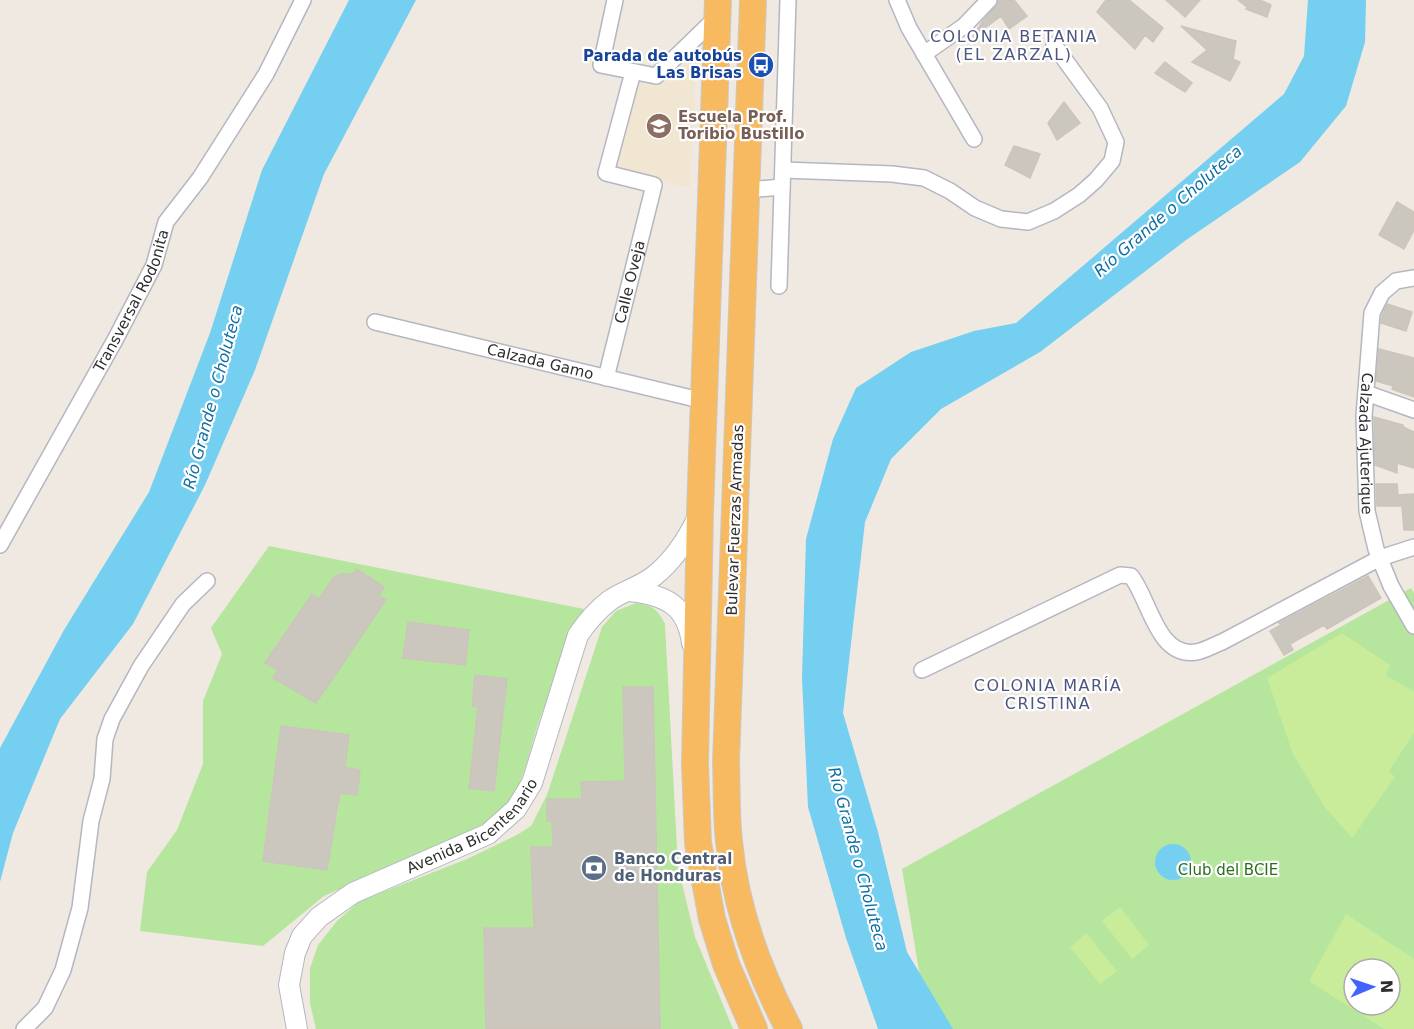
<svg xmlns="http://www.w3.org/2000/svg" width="1414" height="1029" font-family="'DejaVu Sans',sans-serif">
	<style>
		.education { fill: #f0e6d1 }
		.green { fill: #b6e59e; fill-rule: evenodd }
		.pitch { fill: #c9ec9a; fill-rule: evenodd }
		.water { fill: #75cff0 }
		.building { fill: #cbc7bf; stroke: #cbc5ba; stroke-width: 1.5 }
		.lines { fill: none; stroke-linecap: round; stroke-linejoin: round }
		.minor-casing { stroke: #b4b7c1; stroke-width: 18 }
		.tertiary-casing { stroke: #b4b7c1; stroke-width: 22 }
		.trunk-casing { stroke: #c9c9c9; stroke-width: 28 }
		.minor { stroke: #fff; stroke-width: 15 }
		.tertiary { stroke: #fff; stroke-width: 20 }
		.trunk { stroke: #f8ba60; stroke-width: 26 }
		.labels { text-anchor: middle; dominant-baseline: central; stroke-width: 4.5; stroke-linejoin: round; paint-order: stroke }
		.transit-label { font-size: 15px; font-weight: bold; fill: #164399; stroke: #fff; text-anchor: end }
		.education-label { font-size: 15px; font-weight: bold; fill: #785e54; stroke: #fff; text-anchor: start }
		.street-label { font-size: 15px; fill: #2e2e2e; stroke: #fff }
		.service-label { font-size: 15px; font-weight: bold; fill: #4e5e75; stroke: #fff; text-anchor: start }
		.park-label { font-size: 15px; fill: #2c6e1b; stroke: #fff }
		.neighbourhood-label { font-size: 16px; letter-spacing: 1.5px; fill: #4d5680; stroke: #fff }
		.water-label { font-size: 16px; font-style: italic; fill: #0d6fa3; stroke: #fff }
	</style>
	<rect width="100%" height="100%" fill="#efe9e1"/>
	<!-- education -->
	<path class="education" d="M677,58H696L690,188L615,171L639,77Z"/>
	<!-- green -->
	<path class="green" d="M269,546L584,609C570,644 556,678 542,713C525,758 528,790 488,823L324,896L263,946L140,931L147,872L177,830L203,764V701L222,654L211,628ZM281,726L349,736L345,767L360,770L357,795L340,793L337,818L323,817L332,837L327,870L263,861Z
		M1411,588L1414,593V1029H940L925,1007L902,869ZM1354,969H1390V1005H1354Z
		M636,603C652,605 658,609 665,624L678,867L695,937L733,1029H316L310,1003V968L318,945L337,921L360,901L467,859L517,835L531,826L547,795L602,627L616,611Z"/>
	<!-- pitch -->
	<path class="pitch" d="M1342,633L1390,665L1386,676L1414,691V733L1389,771L1395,777L1352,838L1324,806L1293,754L1267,678Z
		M1120,907L1149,945L1132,959L1102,921Z
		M1346,914L1414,959V1029H1384L1309,981ZM1354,969H1390V1005H1354Z
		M1086,933L1117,971L1100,984L1070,947Z"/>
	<!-- water -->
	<path class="water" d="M349,0H416L324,174L255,370L205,485L133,624L60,719L13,833L0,882V748L64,630L149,492L210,333L262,170Z
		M1308,0H1366L1365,42L1346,106L1300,162L1186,240L1040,352L941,409L891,459L865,522L843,713L878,832L907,952L953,1029H878L846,938L808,807L802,678L806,539L833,439L856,388L911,352L974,331L1016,323L1284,94L1304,56Z
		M1155 862a18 18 0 1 1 36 0a18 18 0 1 1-36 0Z"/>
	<!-- building -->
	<path class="building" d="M998,0H1014L1027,16L1009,29L1001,16L973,37L982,22L996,6Z
		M1106,0H1129L1163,28L1153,42L1145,35L1135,49L1097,12Z
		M1166,0H1200L1185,17Z
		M1238,0H1260L1271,5L1267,17L1246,9L1247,7Z
		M1181,26L1236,41L1233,59L1240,62L1230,81L1192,62L1207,50Z
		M1165,62L1192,83L1185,92L1155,73Z
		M1064,102L1080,123L1057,140L1048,123Z
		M1014,146L1040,154L1030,178L1005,165Z
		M1397,202L1414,212V230L1404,249L1379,235Z
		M1387,304L1412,312L1406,331L1381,323L1382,316Z
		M1379,349L1414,358V397L1392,389L1393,386L1376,381Z
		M1374,417L1403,425V427L1414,432V468L1397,463V473L1375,465Z
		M1376,484H1397L1398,495L1414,494V530H1404L1402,506H1377Z
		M357,569L384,587L379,596L386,600L316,703L273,678L278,670L265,663L312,594L319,599L333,578L340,574H353Z
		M1368,576L1381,598L1327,629L1324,625L1290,644L1293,650L1284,655L1270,631L1281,625L1279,623Z
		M408,622L469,630L465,665L403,658Z
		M475,675L507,679L494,791L469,788L478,707L472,706Z
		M623,687H653L660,1029H486L484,928H534L531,847H553L552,821H547V799H582L581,782L625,781Z
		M281,726L349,735L345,767L360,770L357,795L340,793L327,870L263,861Z"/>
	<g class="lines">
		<!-- minor casing -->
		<g class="minor-casing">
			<g id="minor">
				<path d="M615,0L601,65L656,76L718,16"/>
				<path d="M897,0L909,28L974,139"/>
				<path d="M924,54L964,26L989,0"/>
				<path d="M783,170L892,174L924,178L950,191L975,208L1001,219L1028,222L1054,211L1079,195L1096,180L1112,161L1116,142L1100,108L1054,45"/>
				<path d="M746,190L782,187"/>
				<path id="s1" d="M1414,278L1396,281L1382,293L1372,313L1364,416L1367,511L1376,549L1391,586L1414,626"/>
				<path d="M779,286L788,0"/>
				<path id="s2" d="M375,322L704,401"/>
				<path id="s3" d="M606,378L654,185L606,173L633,72"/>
				<path d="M1366,393L1414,410"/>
				<path id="s4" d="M0,545L115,340L154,265L166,222L200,178L266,74L303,0"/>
				<path d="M922,670L1120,575L1131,576C1150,600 1157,658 1196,652C1204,651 1214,645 1222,642L1380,558L1414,547"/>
				<path d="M24,1029L45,1008L63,970L80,908L91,821L102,779L105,739L112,719L141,666L183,604L207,581"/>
			</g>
		</g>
		<!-- tertiary casing -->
		<g class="tertiary-casing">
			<g id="tertiary">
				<path d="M630,591C665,595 687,605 692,643"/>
				<path id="s5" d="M297,1029L289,985L295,953L302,936L319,917L353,893L488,834L516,809L532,783L578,635C587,622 596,611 609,601C623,591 640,587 654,576C674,560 687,540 698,517"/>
			</g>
		</g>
		<!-- trunk casing -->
		<g class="trunk-casing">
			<path id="trunk" d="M718,0L700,512L695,765L698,843L712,919L726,964L754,1029
				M753,0L726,762C727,788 726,815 729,841C735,907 758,970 789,1029"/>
		</g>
		<!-- minor -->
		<use href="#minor" class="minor"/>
		<!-- tertiary -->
		<use href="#tertiary" class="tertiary"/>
		<!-- trunk -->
		<use href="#trunk" class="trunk"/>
	</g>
	<!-- icons -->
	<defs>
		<g id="bus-disc" transform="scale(1.35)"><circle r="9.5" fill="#1a4fb4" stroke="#fff"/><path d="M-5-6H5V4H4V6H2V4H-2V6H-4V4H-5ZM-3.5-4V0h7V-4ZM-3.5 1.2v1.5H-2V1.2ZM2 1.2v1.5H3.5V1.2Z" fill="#fff"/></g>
		<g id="school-disc" transform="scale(1.35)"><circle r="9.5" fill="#8d6e63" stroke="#fff"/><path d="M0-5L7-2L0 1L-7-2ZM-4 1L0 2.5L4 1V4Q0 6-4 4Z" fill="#fff"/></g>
		<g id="bank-disc" transform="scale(1.35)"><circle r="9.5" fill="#5c6f8a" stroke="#fff"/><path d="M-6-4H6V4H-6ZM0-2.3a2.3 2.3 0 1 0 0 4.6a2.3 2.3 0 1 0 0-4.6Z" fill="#fff"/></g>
	</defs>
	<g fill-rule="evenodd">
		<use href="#bus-disc" x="761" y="65"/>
		<use href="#school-disc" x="659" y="126"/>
		<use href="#bank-disc" x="594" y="868"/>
	</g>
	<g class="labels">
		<!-- transit labels -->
		<g class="transit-label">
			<text x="742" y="56">Parada de autobús<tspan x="742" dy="17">Las Brisas</tspan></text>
		</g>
		<!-- education labels -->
		<g class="education-label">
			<text x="678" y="117">Escuela Prof.<tspan x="678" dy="17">Toribio Bustillo</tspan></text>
		</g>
		<!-- street labels -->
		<g class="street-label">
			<text stroke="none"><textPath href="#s3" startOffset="99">Calle Oveja</textPath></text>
			<text stroke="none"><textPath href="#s4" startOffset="278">Transversal Rodonita</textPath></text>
			<text stroke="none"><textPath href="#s2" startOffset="170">Calzada Gamo</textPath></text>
			<text stroke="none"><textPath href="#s1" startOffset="190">Calzada Ajuterique</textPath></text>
			<text transform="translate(735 520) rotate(-88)">Bulevar Fuerzas Armadas</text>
			<text stroke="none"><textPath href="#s5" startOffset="302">Avenida Bicentenario</textPath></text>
		</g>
		<!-- service labels -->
		<g class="service-label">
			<text x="614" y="859">Banco Central<tspan x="614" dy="17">de Honduras</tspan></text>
		</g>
		<!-- park labels -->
		<g class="park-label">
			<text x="1228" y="870">Club del BCIE</text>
		</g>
		<!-- neighbourhood labels -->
		<g class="neighbourhood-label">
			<text x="1014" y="36">COLONIA BETANIA<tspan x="1014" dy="18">(EL ZARZAL)</tspan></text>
			<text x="1048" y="685">COLONIA MARÍA<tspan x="1048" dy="18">CRISTINA</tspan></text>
		</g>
		<!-- water labels -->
		<g class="water-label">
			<text transform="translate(1168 211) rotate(-41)">Río Grande o Choluteca</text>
			<text transform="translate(213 397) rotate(-75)">Río Grande o Choluteca</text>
			<text transform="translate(858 859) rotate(75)">Río Grande o Choluteca</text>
		</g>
	</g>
	<!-- north arrow -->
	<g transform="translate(1372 987) rotate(88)"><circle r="28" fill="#ffffff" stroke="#ababab" stroke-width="1.5"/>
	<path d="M0-4.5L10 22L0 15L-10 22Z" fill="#4264fb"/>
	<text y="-9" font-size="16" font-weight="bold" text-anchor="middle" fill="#2e2e2e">N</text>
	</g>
</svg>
